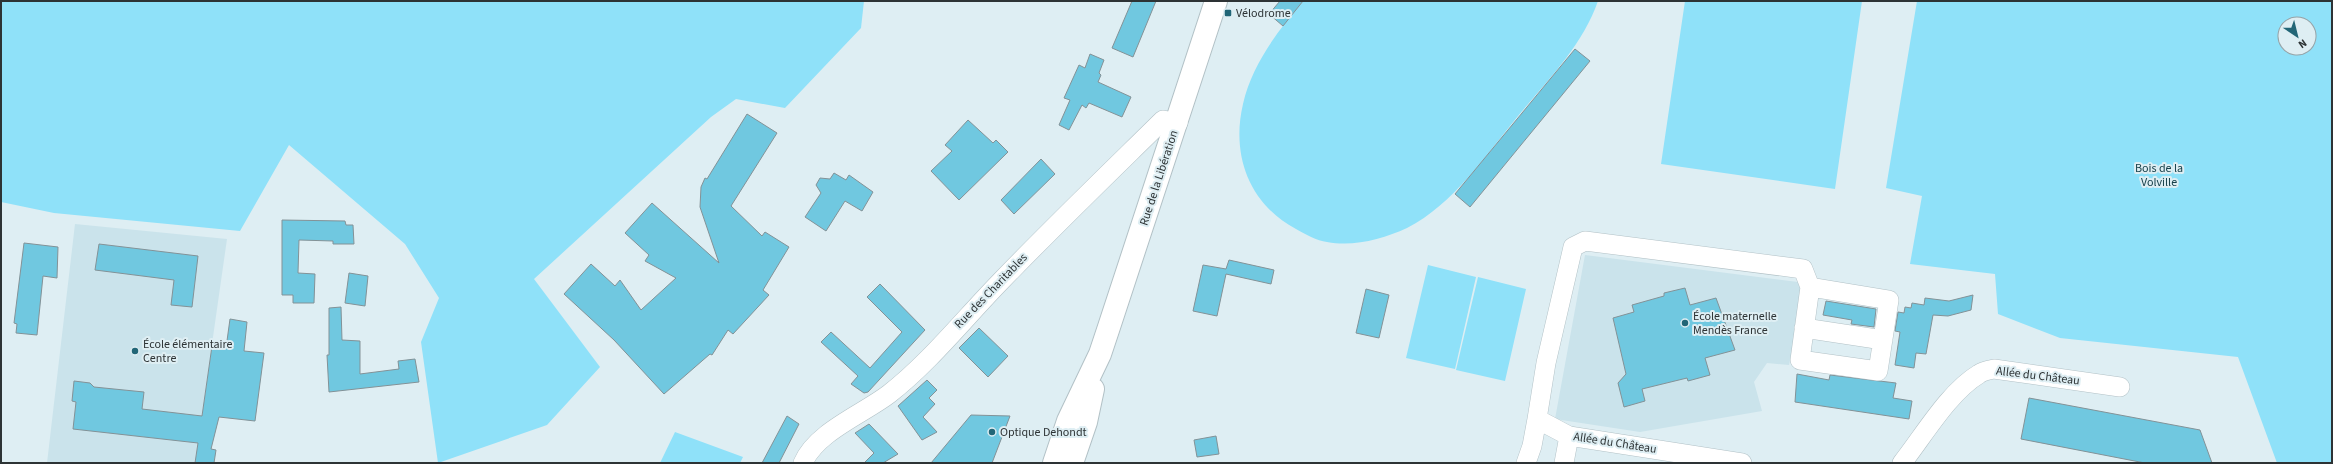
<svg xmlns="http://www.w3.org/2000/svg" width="2333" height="464" font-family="'Source Sans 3',sans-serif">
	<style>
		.built { fill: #cae3eb }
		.green { fill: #8fe1f9; fill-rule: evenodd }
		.building { fill: #70c8e0; stroke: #839297 }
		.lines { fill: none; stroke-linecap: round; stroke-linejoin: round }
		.minor-casing { stroke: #b2c1c6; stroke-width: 20 }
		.secondary-casing { stroke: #b2c1c6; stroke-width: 24 }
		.minor { stroke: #fff; stroke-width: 19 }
		.secondary { stroke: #fff; stroke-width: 22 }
		.poi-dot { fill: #267; stroke: #deeef3; stroke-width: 1.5 }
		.labels { text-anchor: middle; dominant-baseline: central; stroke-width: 4; stroke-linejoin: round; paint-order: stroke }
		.poi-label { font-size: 12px; fill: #2d3335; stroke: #deeef3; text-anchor: start }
		.park-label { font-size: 12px; fill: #17404a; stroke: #deeef3 }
		.street-label { font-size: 12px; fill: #2d3335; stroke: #deeef3 }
	</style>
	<rect width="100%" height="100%" fill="#deeef3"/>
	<!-- built -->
	<path class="built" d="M75,224L227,239L195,463H47Z
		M1585,255L1806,283L1789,365L1767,363L1754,382L1762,411L1640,432L1555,419Z"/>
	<!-- green -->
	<path class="green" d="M1,1H864L861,28L785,108L736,99L711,117L534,279L600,367L547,425L438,463L421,342L439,298L405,244L289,145L240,231L54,213L1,202Z
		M1303,1H1598C1583,45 1547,81 1518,116C1486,155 1454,204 1407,228C1383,239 1354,247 1327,242C1317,241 1305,234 1296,229C1249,204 1231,155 1243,104C1252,64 1278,31 1303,1Z
		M1685,1H1862L1835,189L1661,164Z
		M1917,1H2332V463H2277L2238,357L2060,338L1998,314L1995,274L1910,264L1922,196L1886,188ZM2285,24H2309V48H2285Z
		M1428,265L1476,277L1455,369L1406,358Z
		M1478,277L1526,289L1505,381L1456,370Z
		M675,432L743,457L740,463H660Z"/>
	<!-- building -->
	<path class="building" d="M1132,1H1156L1133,57L1112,48Z
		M1280,1H1303L1283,26L1269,14Z
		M1575,49L1590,61L1470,207L1455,194Z
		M1090,54L1104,60L1099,73L1101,75L1098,82L1131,97L1122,117L1089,103L1086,108L1082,105L1069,130L1059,125L1070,100L1064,98L1079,65L1085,68Z
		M747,114L777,133L731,206L762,236L765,232L789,247L763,290L769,295L733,334L728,330L712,355L710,354L664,394L614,340L564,294L591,264L615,286L620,280L641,310L676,278L645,261L649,255L625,233L652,203L719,263L700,207L701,187L705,178L707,179Z
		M968,120L993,143L996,140L1008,152L959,200L931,171L952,151L945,145Z
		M1041,159L1055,174L1014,214L1001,200Z
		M834,173L846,180L849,175L873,192L862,211L845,201L826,231L805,217L821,193L816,185L820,178L830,179Z
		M282,220L345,221L346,225H353L354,244H333V241L299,240L298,273L315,274L314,303H293V295H282Z
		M24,243L58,247L57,278L43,276L37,335L16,333L17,324L14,323Z
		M99,244L198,256L192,307L171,305L174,280L95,270Z
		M1229,260L1274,270L1271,284L1226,274L1217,316L1193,311L1203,265L1226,269Z
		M349,273L368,276L365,306L345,303Z
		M880,284L925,330L868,392L864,393L851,384L858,376L821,342L831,332L870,368L902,332L867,297Z
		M1685,288L1690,305L1716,298L1735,350L1705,358L1710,375L1688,381L1687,378L1642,389L1645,401L1624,407L1618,383L1626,374L1613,318L1634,312L1632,305L1664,296V293Z
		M1366,289L1389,295L1379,338L1356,333Z
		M1973,295L1971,310L1948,316L1933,315L1926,354L1916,353L1914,368L1895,365L1900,332L1895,331L1898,312L1904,313L1905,307L1911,308L1912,303L1924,305L1925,298L1949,301Z
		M1826,301L1876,309L1874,327L1851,324L1852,320L1823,315Z
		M341,307L342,340L360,341V374L399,369L398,361L415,359L419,382L329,392L327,355H329V308Z
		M230,319L247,322L244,351L264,353L255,421L219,417L211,449L216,450L214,463H195L198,443L73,429L76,402L72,401L74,381L90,383L94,387L144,392L142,409L202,416L212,346L226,348Z
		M979,328L1008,356L988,377L959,348Z
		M1797,374L1829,380L1830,375L1896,383L1893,398L1912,401L1909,419L1795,402Z
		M927,380L937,390L929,398L935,404L923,417L937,432L922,440L898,406Z
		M2029,398L2200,430L2212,463H2145L2021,439Z
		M971,415L1010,416L992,463H931Z
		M787,416L799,424L779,463H762Z
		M869,424L898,454L883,463H864L874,453L855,433Z
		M1216,436L1219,454L1197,457L1194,440Z"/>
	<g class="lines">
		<!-- minor casing -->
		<g class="minor-casing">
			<path id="minor" d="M1804,328L1883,340
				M1537,419L1546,363L1573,247L1585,241L1803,269L1810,287L1800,360L1878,371L1889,300L1810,287
				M803,463C816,432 863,414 889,394C929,363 964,319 1000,282C1053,227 1108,174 1163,120L1178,123
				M1526,463L1532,446L1537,419L1569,436L1742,463
				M1564,463L1569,436
				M1902,463C1924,435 1949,392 1979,374C1983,371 1989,370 1994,369L2120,387"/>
		</g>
		<!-- secondary casing -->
		<g class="secondary-casing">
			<path id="secondary" d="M1054,463L1068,421L1100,354L1109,327L1216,1
				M1072,463L1086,422L1093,389"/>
		</g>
		<!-- minor -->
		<use href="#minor" class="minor"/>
		<!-- secondary -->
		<use href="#secondary" class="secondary"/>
	</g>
	<!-- markers -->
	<g class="poi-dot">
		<rect x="1224" y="9" width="8" height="8" rx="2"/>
		<circle cx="1685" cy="323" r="4"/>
		<circle cx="135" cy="351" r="4"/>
		<circle cx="992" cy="432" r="4"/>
	</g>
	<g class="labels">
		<!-- poi labels -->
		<g class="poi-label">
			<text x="1236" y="13">Vélodrome</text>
			<text x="1693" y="316">École maternelle<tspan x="1693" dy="14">Mendès France</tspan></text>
			<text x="143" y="344">École élémentaire<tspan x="143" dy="14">Centre</tspan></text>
			<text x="1000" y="432">Optique Dehondt</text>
		</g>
		<!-- park labels -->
		<g class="park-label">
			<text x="2159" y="168">Bois de la<tspan x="2159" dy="14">Volville</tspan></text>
		</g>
		<!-- street labels -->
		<g class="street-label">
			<text transform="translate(1159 178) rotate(-72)">Rue de la Libération</text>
			<text transform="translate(991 291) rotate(-46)">Rue des Charitables</text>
			<text transform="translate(2038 376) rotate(7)">Allée du Château</text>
			<text transform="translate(1615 443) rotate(9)">Allée du Château</text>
		</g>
	</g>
	<!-- border -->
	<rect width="2333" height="464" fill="none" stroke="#2d3335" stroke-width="4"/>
	<!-- north arrow -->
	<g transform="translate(2297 36) rotate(145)"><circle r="19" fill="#deeef3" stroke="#97a3a7"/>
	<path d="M0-3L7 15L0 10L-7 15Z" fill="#226677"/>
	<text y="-6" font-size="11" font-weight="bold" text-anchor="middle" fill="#2d3335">N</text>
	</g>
</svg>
